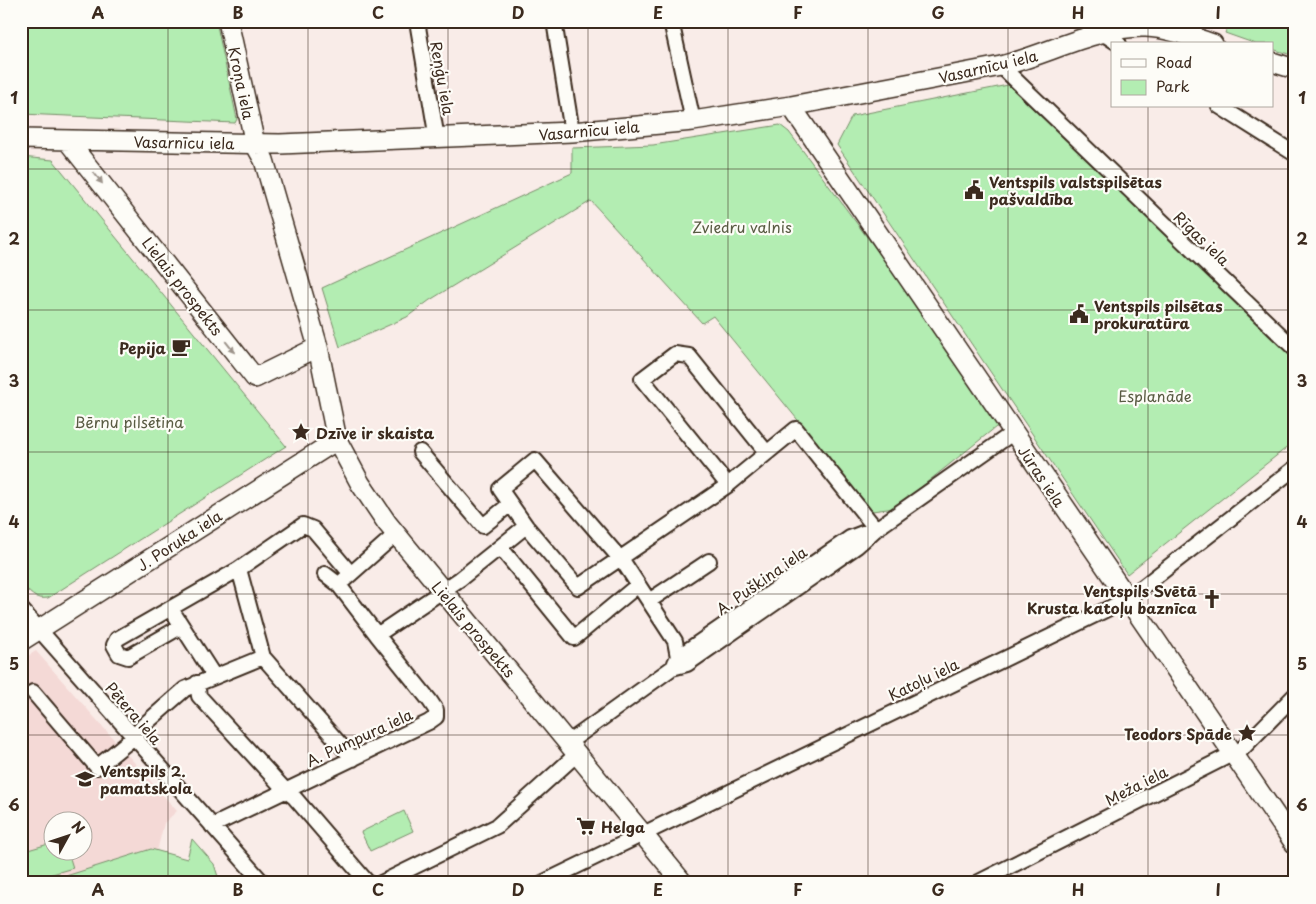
<svg xmlns="http://www.w3.org/2000/svg" width="1316" height="904" font-family="'Playpen Sans',sans-serif">
	<style>
		.built { fill: #f4d9d6; fill-rule: evenodd }
		.green { fill: #b3edb2; stroke: #778c68 }
		.lines { fill: none; stroke-linecap: round; stroke-linejoin: round }
		.street-casing { stroke: #3b2a1e; stroke-width: 18 }
		.secondary-casing { stroke: #3b2a1e; stroke-width: 22 }
		.street { stroke: #fdfcf7; stroke-width: 14 }
		.secondary { stroke: #fdfcf7; stroke-width: 19 }
		.oneway { fill: #9c938a }
		.grid { fill: none; stroke: #3b2a1e; stroke-width: 1; stroke-opacity: 0.55 }
		.labels { text-anchor: middle; dominant-baseline: central; stroke-width: 4.5; stroke-linejoin: round; paint-order: stroke }
		.street-label { font-size: 15px; fill: #3b2a1e; stroke: #fdfcf7 }
		.poi-label { font-size: 15px; font-weight: bold; fill: #3b2a1e; stroke: #fdfcf7; text-anchor: start }
		.park-label { font-size: 15px; fill: #595b43; stroke: #fdfcf7 }
		.neatline { fill: none; stroke: #3b2a1e; stroke-width: 2 }
		.grid-label { font-size: 16px; text-anchor: middle; font-weight: bold; fill: #3b2a1e }
	</style>
	<rect width="100%" height="100%" fill="#f9ece8"/>
	<filter id="ink" filterUnits="userSpaceOnUse"><feTurbulence type="fractalNoise" baseFrequency=".02" numOctaves="2"/><feDisplacementMap in="SourceGraphic" scale="10" xChannelSelector="R" yChannelSelector="G"/><feConvolveMatrix kernelMatrix="1 2 1 2 8 2 1 2 1" color-interpolation-filters="sRGB"/></filter>
	<g filter="url(#ink)">
		<!-- built -->
		<path class="built" d="M36,651L177,811L164,823L157,851L151,849L44,883H21V660ZM52,822H82V852H52Z"/>
		<!-- green -->
		<path class="green" d="M21,21H216L237,119L235,123L21,114Z
			M1230,21H1295V56L1272,49V44H1256L1225,33Z
			M1008,85L1295,358V441L1127,574L837,145L852,116Z
			M780,125L789,132L956,357L1001,428L996,427L895,508L872,511L713,316L702,323L591,201L430,300L407,317L340,347L322,288L572,173V148L653,145Z
			M21,157L53,160L286,446L48,598C34,600 30,593 21,583Z
			M404,811L413,831L370,851L361,832Z
			M192,839L214,864L220,883H44L151,849L187,859Z
			M52,843V852H68L73,868L21,883V852Z"/>
		<g class="lines">
			<!-- street casing -->
			<g class="street-casing">
				<path id="street" d="M417,21L437,139
					M554,21L572,132
					M671,21L693,121
					M1084,21L1119,44
					M1178,21L1197,34
					M1001,66L1295,349
					M1219,106L1295,154
					M420,452L483,526L509,505
					M728,485L642,379L675,354L689,356L767,453
					M526,526L500,489L535,460L624,563L675,641L678,657
					M500,547L526,526L578,587L728,485L796,429L876,529
					M239,569L263,657L353,759
					M325,574L338,584L377,635
					M344,580L396,534
					M649,601L709,561
					M21,609L263,883
					M171,609L214,676
					M182,626L128,657L119,654L114,645L117,639L239,569L303,525L313,529L351,574
					M675,663L678,657L850,538L868,531
					M197,683L199,696L285,790L294,797L368,883
					M33,692L97,767L134,737L144,725L185,689L263,657
					M569,742L672,668L687,664L857,546L876,529L1014,432
					M212,826L429,722L436,717V710L430,701L377,635L460,579L500,547L574,638L638,585
					M381,883L497,826L578,753
					M542,883L1126,600L1295,468
					M977,883L1242,749L1295,695"/>
			</g>
			<!-- secondary casing -->
			<g class="secondary-casing">
				<path id="secondary" d="M228,21L255,144L264,160L318,347L337,440L360,483L387,523L683,883
					M1272,62L1295,69
					M791,106L1295,844
					M21,139L280,144L572,132L693,121L791,106L1001,66C1046,55 1101,25 1146,27C1169,28 1191,37 1213,44
					M67,140L255,378L318,347
					M21,641L337,440"/>
			</g>
			<!-- street -->
			<use href="#street" class="street"/>
			<!-- secondary -->
			<use href="#secondary" class="secondary"/>
		</g>
		<!-- one-way arrows -->
		<defs><path id="oneway-solid" d="M-6-.8H1V-3.2L6.5 0L1 3.2V.8H-6Z" transform="scale(1.25)"/></defs>
		<g class="oneway">
			<use href="#oneway-solid" transform="translate(98 178) rotate(52)"/>
			<use href="#oneway-solid" transform="translate(230 347) rotate(52)"/>
		</g>
	</g>
	<!-- grid -->
	<path class="grid" d="M168,21V883M308,21V883M448,21V883M588,21V883M728,21V883M868,21V883M1008,21V883M1148,21V44M1148,106V883M21,169H1295M21,310H1295M21,452H1295M21,594H1295M21,735H1295"/>
	<!-- icons -->
	<defs>
		<g id="civic-bare" transform="scale(1.5)"><path d="M-.6-6.5H3V-4.5H.6V-3L4-1V1h2V6H-6V1h2V-1L-.6-3ZM-1.2 2.5V6h2.4V2.5Z" fill="#3b2a1e" stroke="#fdfcf7" stroke-width="2.5" paint-order="stroke"/></g>
		<g id="cafe-bare" transform="scale(1.5)"><path d="M-5.5-4.5H6V0H3Q3 3.5 0 3.5H-2.5Q-5.5 3.5-5.5 0ZM3-3.2v2h1.7v-2ZM-6 4.5H4V6H-6Z" fill="#3b2a1e" stroke="#fdfcf7" stroke-width="2.5" paint-order="stroke"/></g>
		<g id="sight-bare" transform="scale(1.5)"><path d="M0-6L1.8-2.2L6-1.7L2.9 1.2L3.7 5.4L0 3.3L-3.7 5.4L-2.9 1.2L-6-1.7L-1.8-2.2Z" fill="#3b2a1e" stroke="#fdfcf7" stroke-width="2.5" paint-order="stroke"/></g>
		<g id="church-bare" transform="scale(1.5)"><path d="M-1.2-6h2.4v3.5h3.3v2.4h-3.3V6h-2.4V-.1h-3.3v-2.4h3.3Z" fill="#3b2a1e" stroke="#fdfcf7" stroke-width="2.5" paint-order="stroke"/></g>
		<g id="school-bare" transform="scale(1.5)"><path d="M0-5L7-2L0 1L-7-2ZM-4 1L0 2.5L4 1V4Q0 6-4 4Z" fill="#3b2a1e" stroke="#fdfcf7" stroke-width="2.5" paint-order="stroke"/></g>
		<g id="supermarket-bare" transform="scale(1.5)"><path d="M-6-5.5h2.5l.6 2H6L4.5 2H-2.5L-4.4-4H-6ZM-1.5 3.2a1.3 1.3 0 1 0 .1 0ZM3 3.2a1.3 1.3 0 1 0 .1 0Z" fill="#3b2a1e" stroke="#fdfcf7" stroke-width="2.5" paint-order="stroke"/></g>
	</defs>
	<g fill-rule="evenodd">
		<use href="#civic-bare" x="974" y="190"/>
		<use href="#civic-bare" x="1079" y="314"/>
		<use href="#cafe-bare" x="181" y="347"/>
		<use href="#sight-bare" x="301" y="432"/>
		<use href="#church-bare" x="1212" y="599"/>
		<use href="#sight-bare" x="1247" y="733"/>
		<use href="#school-bare" x="85" y="779"/>
		<use href="#supermarket-bare" x="586" y="826"/>
	</g>
	<g class="labels">
		<!-- street labels -->
		<g class="street-label">
			<text transform="translate(988 66) rotate(-13)">Vasarnīcu iela</text>
			<text transform="translate(443 78) rotate(80)">Reņģu iela</text>
			<text transform="translate(242 83) rotate(78)">Kroņa iela</text>
			<text transform="translate(589 130) rotate(-5)">Vasarnīcu iela</text>
			<text transform="translate(184 142) rotate(1)">Vasarnīcu iela</text>
			<text transform="translate(1202 238) rotate(44)">Rīgas iela</text>
			<text transform="translate(183 286) rotate(52)">Lielais prospekts</text>
			<text transform="translate(1042 476) rotate(56)">Jūras iela</text>
			<text transform="translate(179 540) rotate(-33)">J. Poruka iela</text>
			<text transform="translate(761 580) rotate(-35)">A. Puškina iela</text>
			<text transform="translate(474 629) rotate(50)">Lielais prospekts</text>
			<text transform="translate(923 679) rotate(-26)">Katoļu iela</text>
			<text transform="translate(134 713) rotate(49)">Pētera iela</text>
			<text transform="translate(359 737) rotate(-25)">A. Pumpura iela</text>
			<text transform="translate(1136 785) rotate(-27)">Meža iela</text>
		</g>
		<!-- poi labels -->
		<g class="poi-label">
			<text x="989" y="181">Ventspils valstspilsētas<tspan x="989" dy="17">pašvaldība</tspan></text>
			<text x="1094" y="305">Ventspils pilsētas<tspan x="1094" dy="17">prokuratūra</tspan></text>
			<text x="166" y="347" text-anchor="end">Pepija</text>
			<text x="316" y="432">Dzīve ir skaista</text>
			<text x="1197" y="590" text-anchor="end">Ventspils Svētā<tspan x="1197" dy="17">Krusta katoļu baznīca</tspan></text>
			<text x="1232" y="733" text-anchor="end">Teodors Spāde</text>
			<text x="100" y="770">Ventspils 2.<tspan x="100" dy="17">pamatskola</tspan></text>
			<text x="601" y="826">Helga</text>
		</g>
		<!-- park labels -->
		<g class="park-label">
			<text x="742" y="226">Zviedru valnis</text>
			<text x="1155" y="395">Esplanāde</text>
			<text x="129" y="421">Bērnu pilsētiņa</text>
		</g>
	</g>
	<!-- margin -->
	<rect width="1316" height="904" fill="none" stroke="#fdfcf7" stroke-width="55"/>
	<!-- legend -->
	<rect x="1111" y="42" width="162" height="65" fill="#fdfcf7" stroke="#afa8a0"/>
	<rect x="1121" y="59" width="25" height="8" fill="#fdfcf7" stroke="#afa8a0"/>
	<text x="1156" y="68" font-size="15" fill="#3b2a1e">Road</text>
	<rect x="1121" y="80" width="25" height="15" fill="#b3edb2" stroke="#afa8a0"/>
	<text x="1156" y="92" font-size="15" fill="#3b2a1e">Park</text>
	<!-- north arrow -->
	<g transform="translate(68 836) rotate(50)"><circle r="24" fill="#fdfcf7" stroke="#afa8a0"/>
	<path d="M0-4L9 19L0 12L-9 19Z" fill="#3b2a1e"/>
	<text y="-8" font-size="14" font-weight="bold" text-anchor="middle" fill="#3b2a1e">N</text>
	</g>
	<rect x="28" y="28" width="1260" height="848" class="neatline"/>
	<g class="grid-label">
		<text x="98" y="19">A</text>
		<text x="238" y="19">B</text>
		<text x="378" y="19">C</text>
		<text x="518" y="19">D</text>
		<text x="658" y="19">E</text>
		<text x="798" y="19">F</text>
		<text x="938" y="19">G</text>
		<text x="1078" y="19">H</text>
		<text x="1218" y="19">I</text>
		<text x="14" y="104">1</text>
		<text x="1302" y="104">1</text>
		<text x="14" y="245">2</text>
		<text x="1302" y="245">2</text>
		<text x="14" y="387">3</text>
		<text x="1302" y="387">3</text>
		<text x="14" y="528">4</text>
		<text x="1302" y="528">4</text>
		<text x="14" y="670">5</text>
		<text x="1302" y="670">5</text>
		<text x="14" y="811">6</text>
		<text x="1302" y="811">6</text>
		<text x="98" y="896">A</text>
		<text x="238" y="896">B</text>
		<text x="378" y="896">C</text>
		<text x="518" y="896">D</text>
		<text x="658" y="896">E</text>
		<text x="798" y="896">F</text>
		<text x="938" y="896">G</text>
		<text x="1078" y="896">H</text>
		<text x="1218" y="896">I</text>
	</g>
</svg>
